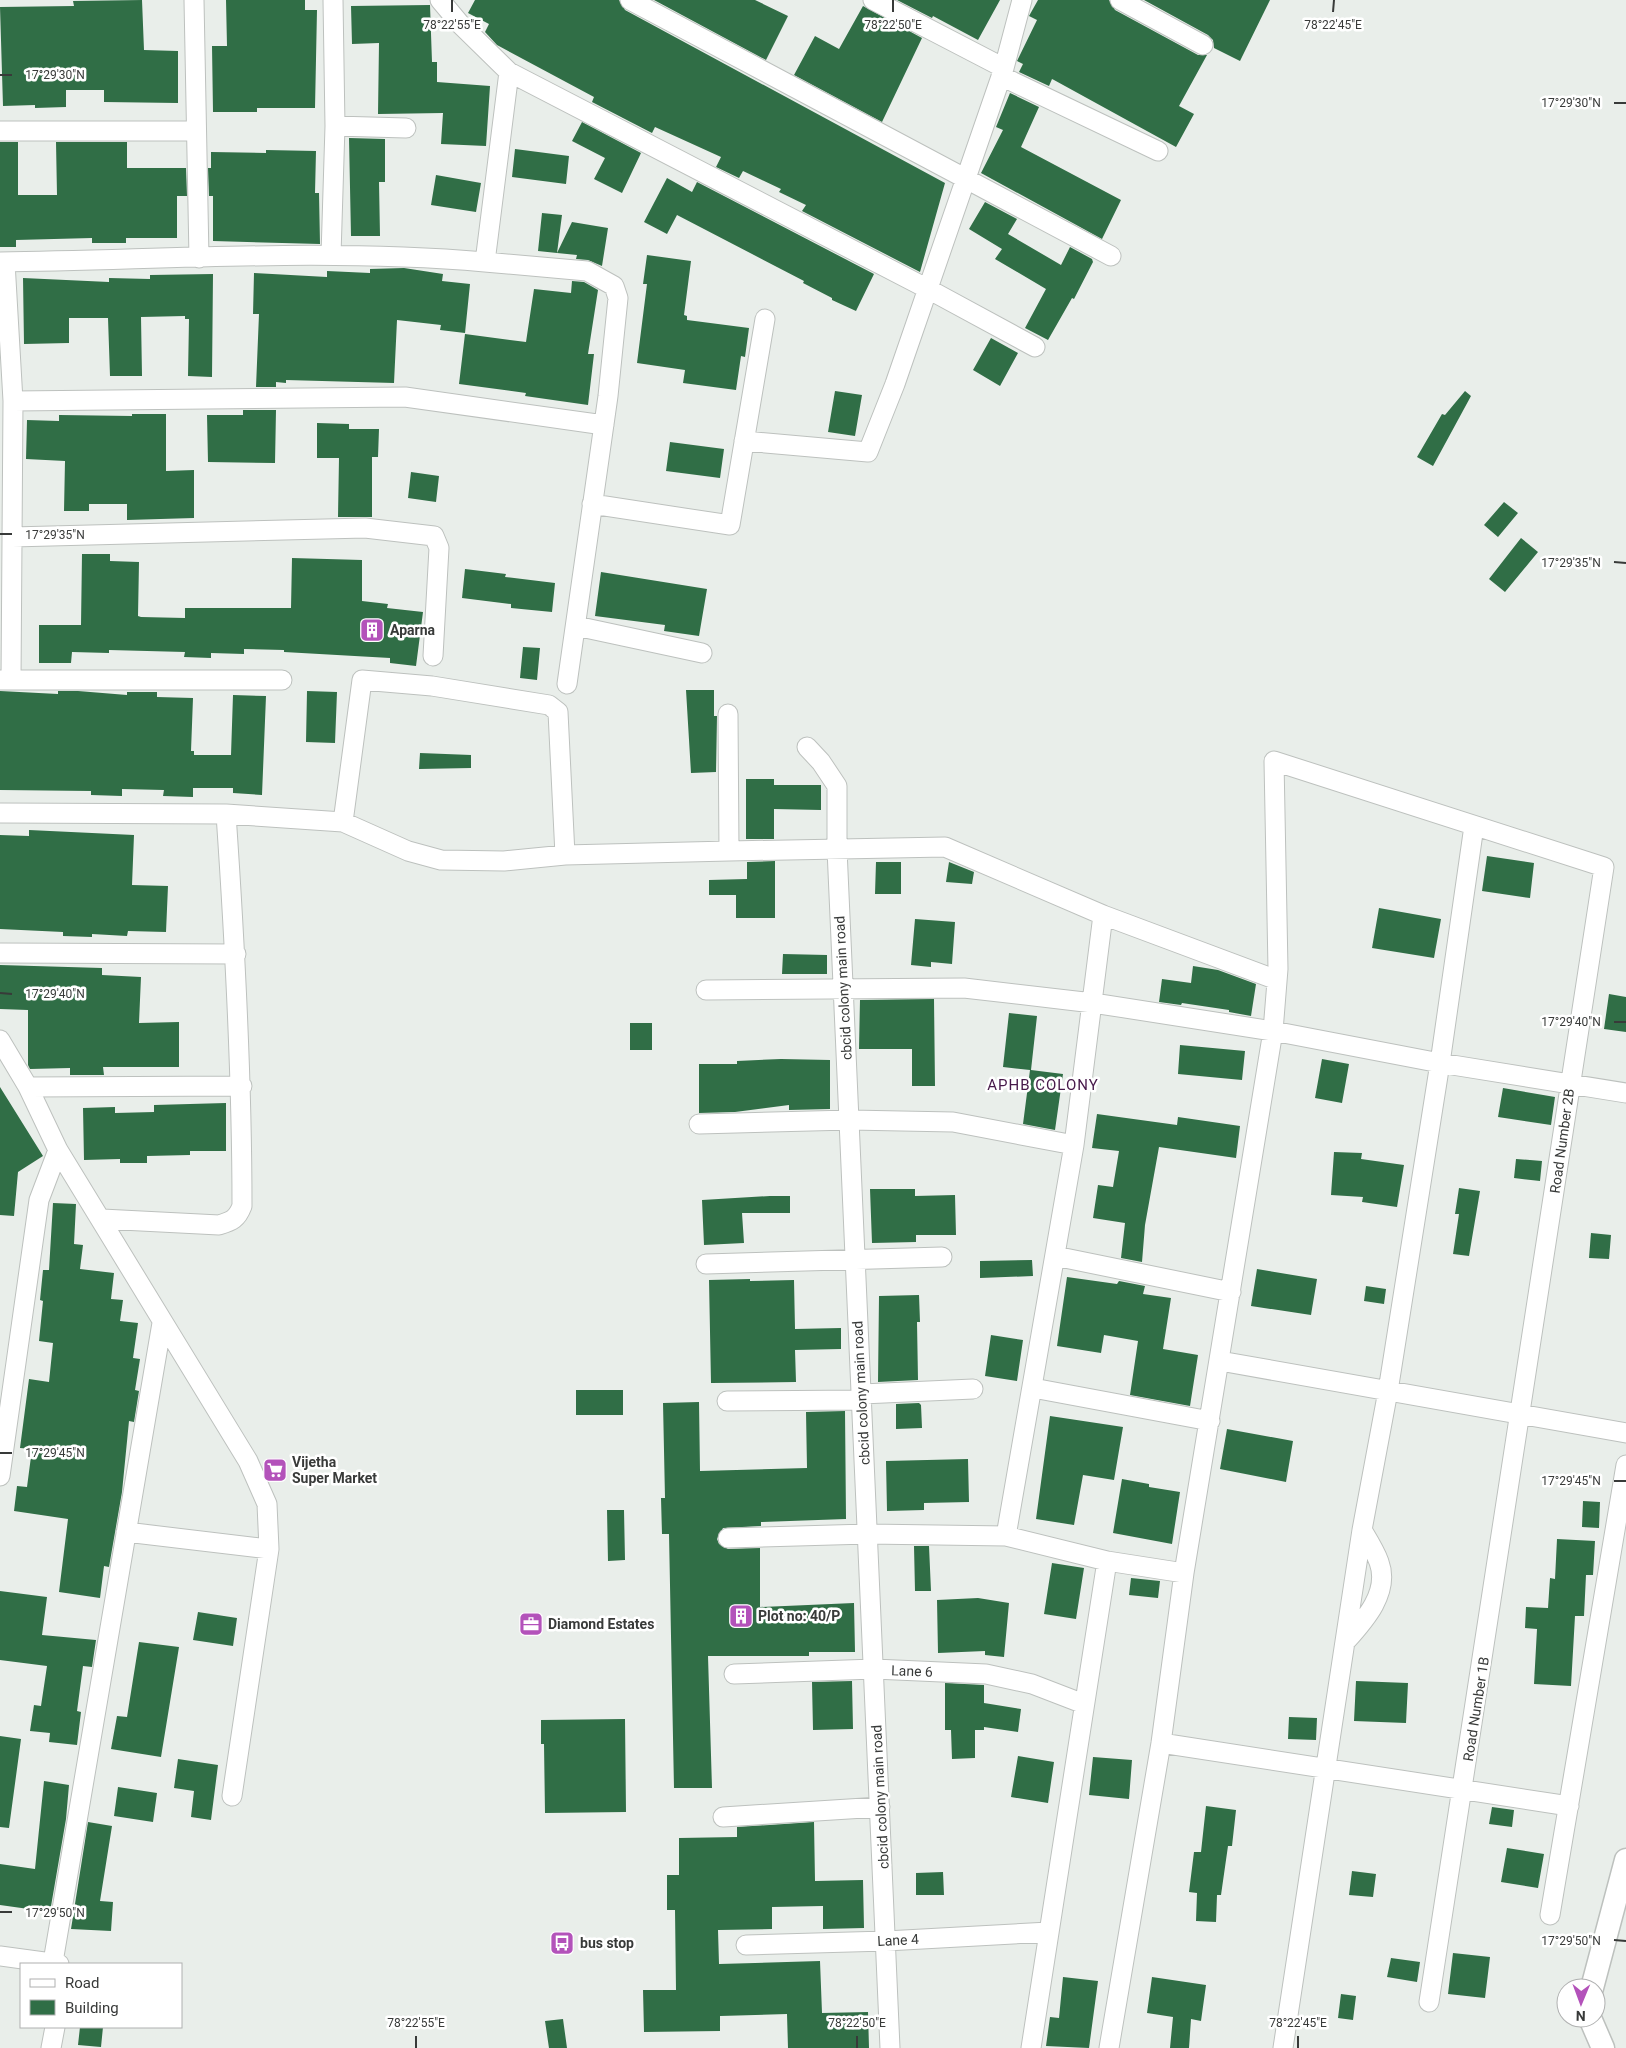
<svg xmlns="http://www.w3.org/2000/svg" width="1626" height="2048" font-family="Roboto,sans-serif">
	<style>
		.building { fill: #306e46 }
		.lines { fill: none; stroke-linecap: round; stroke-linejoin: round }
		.minor-casing { stroke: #bdc1be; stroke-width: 21 }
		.tertiary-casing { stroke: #bdc1be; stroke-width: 25 }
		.minor { stroke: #fff; stroke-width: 19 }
		.tertiary { stroke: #fff; stroke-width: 22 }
		.ticks { fill: none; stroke: #383a39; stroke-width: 2 }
		.labels { text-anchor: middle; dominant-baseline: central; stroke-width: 5; stroke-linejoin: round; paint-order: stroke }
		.poi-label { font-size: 14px; font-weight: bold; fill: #383a39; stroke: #fff; text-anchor: start }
		.street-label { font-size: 14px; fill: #383a39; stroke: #fff }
		.neighbourhood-label { font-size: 15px; letter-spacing: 1px; fill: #461849; stroke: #fff }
		.ticks-label { font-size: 12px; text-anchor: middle; fill: #383a39; stroke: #fff; stroke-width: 5; stroke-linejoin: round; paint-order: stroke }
	</style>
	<rect width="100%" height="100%" fill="#e9eeea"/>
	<!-- building -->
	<path class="building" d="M142,0L144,50L178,51V103L104,102V90H66V107L35,108V105L3,106L0,7L74,6L73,1Z
		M226,0H305V10H317L315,108H257V112H213L212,46H227Z
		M475,0H619L625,10L945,183L920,272L802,211L806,205L779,192L781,189L743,171L739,178L716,167L721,157L655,127L652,133L592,102L594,97L497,45L485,32L489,24L468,13Z
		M654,0H755L788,16L766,60Z
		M897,0H1000L978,40L933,16L932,18Z
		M1038,0H1109L1115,10L1198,55H1207L1179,106L1194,114L1176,147L1054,80L1052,79L1049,86L1019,72L1023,64L1017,61L1037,20L1029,16Z
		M1144,0H1270L1240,61L1214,48L1213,40L1208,35Z
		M430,5L432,62H437V82L490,86L486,146L441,144L443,113L378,114L379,43L352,44L351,6Z
		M863,6L922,38L882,122L794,75L815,36L839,49Z
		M1010,93L1039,107L1021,147L1121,200L1102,239L981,173L1003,130L996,127Z
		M582,122L641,153L622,193L594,179L605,158L572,141Z
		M349,138L385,139V182H379L380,236H351Z
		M0,142H18V195H57L56,142H127V168H186L187,196H177V238H126V243H92V238L16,240V247H0Z
		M515,149L569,156L566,184L512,177Z
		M266,150L316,151L315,193H319L320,244L213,241V196H209L208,168H211V152L266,153Z
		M436,175L481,183L476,212L431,205Z
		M667,178L692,192L697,182L874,274L856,311L832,300V298L803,283L804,281L677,215L667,234L644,222Z
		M985,202L1017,219L1008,234L1061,265L1070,247L1092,259L1093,262L1074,299L1072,298L1048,340L1025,328L1046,289L995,259L1002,249L969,229Z
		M542,213L562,215L557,253L538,251Z
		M572,222L608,228L602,266L588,260L576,259L577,255L557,253Z
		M647,255L691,261L684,315L687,316V320L749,328L745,357L741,356L736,390L683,383L685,370L637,363L647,284H643Z
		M404,268L443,274L442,281L470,284L465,333L440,330L441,325L397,320L394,383L286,380V383L276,382V387H256L259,314H253L254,273L327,277V271L370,273V269Z
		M213,274L212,377L188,376L189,319H185V316L141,317L142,376H110L108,318H69V343L24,344L23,278L109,282V278L150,279V275Z
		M572,281L584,282L598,290L588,354H594L588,405L525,396L526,393L459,384L465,334L526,342L534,289L571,293Z
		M991,338L1018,353L1000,386L973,370Z
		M835,391L862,395L855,436L828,432Z
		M1465,391L1471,396L1433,466L1417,457L1442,414L1445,415Z
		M243,410H276L275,463L208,462L207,415H243Z
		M132,414H166V471L194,470V518L127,520V504H89V511H64L65,461L26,459L27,420L59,421V415L132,416Z
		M317,423L349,424V429H379L378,457H372V517H338L339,458H317Z
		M670,442L724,449L720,478L666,471Z
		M411,472L439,476L436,502L408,498Z
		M1504,502L1518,513L1498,537L1484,525Z
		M1521,538L1538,552L1505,592L1489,579Z
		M82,554H110V561L139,562L138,616L141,617L185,618V608H291L292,558L362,560V601L388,604L387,608L423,612L416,666L390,663V658L284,652V650L244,649V654L211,653V658L184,657L185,652L109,650V653L72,652L71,663H39V625H81Z
		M465,569L506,574L505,577L555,583L552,612L511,608V604L462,598Z
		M601,572L707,589L699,636L664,631L665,625L595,616Z
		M523,647L540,648L537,680L520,678Z
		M686,690H714V716H717L716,772L691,773Z
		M0,691L58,694V691H78L127,695V692H157V697L193,698L191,751H194V755H231L233,695L266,696L262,795L233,793V788H193V797L163,796L164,790L122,789V796L91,795V791L0,790Z
		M307,691L337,692L335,743L306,742Z
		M420,753L471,755V768L419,769Z
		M746,779H774V785H821V810L774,809V839H746Z
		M29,830L134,835L132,885L168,886L166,932L128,931L127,936L92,934V937L63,936V932L0,929V835L29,836Z
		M1487,856L1534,863L1530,898L1482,891Z
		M775,861V918H736V895H709V880L747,879V862Z
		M876,862H901V894H875Z
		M949,862L974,872L972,884L946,882Z
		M1379,908L1441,919L1434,958L1372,948Z
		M915,919L955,922L952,964L931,962V967L911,965Z
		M783,954L827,955V974H782Z
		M0,965L102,968V975L141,977L139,1023L179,1022V1067H103L104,1075H70V1068L30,1069L28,1065V1010L0,1009Z
		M1193,966L1218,970L1256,984L1251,1016L1229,1012V1010L1182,1003L1181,1005L1159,1002L1162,979L1191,983Z
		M1609,994L1626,997V1032L1604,1029Z
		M934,999L935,1086H912V1049H859L860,1000Z
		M1009,1013L1037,1016L1031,1070L1063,1074L1055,1130L1023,1124L1030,1070L1003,1067Z
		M630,1023H652V1050H630Z
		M1180,1045L1245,1051L1242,1080L1178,1074Z
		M781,1059L830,1060V1109L789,1110V1105L735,1112L699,1113V1064H737V1061Z
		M1322,1059L1349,1064L1342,1103L1315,1098Z
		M0,1087L43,1156L18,1172L14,1216L0,1215Z
		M1503,1088L1555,1097L1551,1125L1498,1117Z
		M226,1103V1151H190V1155L147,1156V1163H120V1159L84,1160L83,1108L115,1107V1113L154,1112V1105Z
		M1097,1114L1177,1125L1178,1117L1240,1126L1236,1158L1159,1147L1145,1225L1142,1262L1121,1258L1125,1223L1093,1218L1098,1185L1113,1187L1119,1151L1092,1148Z
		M1334,1152L1362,1153L1361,1159L1404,1165L1397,1207L1362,1202L1363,1197L1331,1195Z
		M1516,1159L1542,1161L1540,1181L1514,1178Z
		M1459,1188L1480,1191L1469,1256L1453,1254L1459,1214H1455Z
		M870,1189H915V1196L955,1195L956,1235H916V1242L872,1243Z
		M770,1196H790V1213H742L744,1243L704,1245L702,1200Z
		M53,1203L76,1204L74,1244L83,1245L80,1269L114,1273L111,1299L123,1300L120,1321L138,1323L133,1358L140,1359L135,1390L139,1391L134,1422L129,1421L122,1492L109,1567L104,1566L100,1598L59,1592L68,1519L14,1511L17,1486L27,1487L32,1449L20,1448L29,1379L49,1382L53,1343L39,1341L43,1301L40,1300L43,1270H49Z
		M1591,1233L1611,1235L1609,1259L1589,1258Z
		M1032,1260L1033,1276L980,1278V1261Z
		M1257,1269L1317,1279L1311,1315L1251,1306Z
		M1067,1277L1117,1284L1119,1281L1145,1286L1143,1294L1171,1298L1163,1349L1198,1355L1190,1406L1130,1395L1138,1341L1104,1335L1101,1353L1057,1346Z
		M750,1279V1281L794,1280L795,1329L841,1328V1349L795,1350L796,1382L711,1383L709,1280Z
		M1366,1286L1386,1289L1384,1304L1364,1301Z
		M919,1295L920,1322H917L918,1380L878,1382L879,1296Z
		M991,1335L1023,1340L1017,1381L985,1376Z
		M576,1390H623V1415H576Z
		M699,1402L700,1471L807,1468L806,1412L845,1411L846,1519L761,1522V1526L723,1528L717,1539L719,1544L728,1549L760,1548V1607L854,1603L855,1652H809V1656H708L712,1788H674L669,1534H662L661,1498H665L663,1403Z
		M919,1403L921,1405L922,1428L896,1429V1404Z
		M1050,1416L1123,1427L1114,1480L1083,1475L1074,1525L1036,1519Z
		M1227,1429L1293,1441L1286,1482L1220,1469Z
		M968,1459L969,1502L924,1503V1510L887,1511L886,1461Z
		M1122,1479L1149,1484V1487L1180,1492L1172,1544L1113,1533Z
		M1583,1501L1600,1502L1599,1528L1582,1527Z
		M607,1510H624L625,1560L608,1561Z
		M1557,1539L1595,1541L1593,1575H1586L1584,1616H1575L1571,1686L1534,1684L1537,1629L1525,1628L1526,1607L1548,1608L1550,1578L1555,1579Z
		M914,1546H929L931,1591H915Z
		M1052,1563L1084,1568L1076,1619L1044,1614Z
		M1131,1578L1160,1581L1158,1598L1129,1595Z
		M0,1591L47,1597L42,1635L96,1640L92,1667L83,1666L77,1711L81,1712L77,1745L49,1742L50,1733L30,1731L34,1705L41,1706L47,1666L0,1660Z
		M978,1598L1009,1603L1004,1657L985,1655V1651L938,1653L937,1600Z
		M198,1612L237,1618L233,1646L193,1640Z
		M139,1642L179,1647L161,1757L111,1749L117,1716L127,1717Z
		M852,1681L853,1729L813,1730L812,1682Z
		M1356,1681L1408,1683L1406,1723L1354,1721Z
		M945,1683L984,1685V1703L1021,1709L1018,1732L984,1727V1730H975V1758L952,1759L951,1730H945Z
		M1289,1717L1317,1718L1316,1740L1288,1739Z
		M625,1719L626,1812L545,1813L544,1744H541V1720Z
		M0,1736L21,1739L9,1828L0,1827Z
		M1018,1756L1054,1762L1048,1803L1011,1797Z
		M1093,1757L1132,1760L1129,1799L1089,1795Z
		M178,1759L218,1765L211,1820L191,1817L194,1791L174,1788Z
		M44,1781L69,1785L66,1819L50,1912L0,1905V1864L35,1869Z
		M118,1787L157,1793L153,1822L114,1816Z
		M1206,1806L1236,1810L1232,1846H1228L1221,1895H1217L1216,1922L1196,1921L1197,1893L1189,1892L1194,1852H1201Z
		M1492,1807L1514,1810L1512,1827L1489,1824Z
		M88,1822L112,1826L100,1901L113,1902L111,1931L71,1929Z
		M814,1822L815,1881L863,1880L864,1928L823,1929V1906L772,1907V1929L718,1930L719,1964L820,1961L822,2013L868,2012L869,2048H788L787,2014L720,2016V2031L644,2032L643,1990H676L675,1910H667V1875H679V1838L737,1837V1827Z
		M1507,1848L1544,1854L1538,1888L1501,1882Z
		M1352,1871L1376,1874L1373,1897L1349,1895Z
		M943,1872L944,1895H916V1873Z
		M1453,1953L1490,1957L1485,1998L1448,1994Z
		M1391,1958L1420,1962L1417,1982L1387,1977Z
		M1063,1977L1098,1981L1089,2048L1046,2046L1050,2017L1059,2018Z
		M1152,1977L1206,1985L1201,2021L1191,2019L1189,2048H1170L1173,2017L1147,2013Z
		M1341,1994L1356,1996L1353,2020L1338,2018Z
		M563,2019L567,2048H549L545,2021Z
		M80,2027H103L101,2047L78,2045Z"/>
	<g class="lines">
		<!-- minor casing -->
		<g class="minor-casing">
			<path id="minor" d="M194,0L199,258
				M440,0L461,25L509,72
				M630,0L1111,256
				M873,0L1004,68
				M1120,0L1203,45
				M1001,76L1158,151
				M335,126L406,128
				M0,131H195
				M331,255L335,126L333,0
				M0,262C161,260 324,248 485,262
				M13,401L405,397L604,425
				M744,441L868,452L895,384L1004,68L1022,0
				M592,504L730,525L765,319
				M12,537L365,528L434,536L439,548L433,656
				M576,626L702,653
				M0,680H11L13,401L5,262
				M11,680H282
				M567,684L608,396L618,298L614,286L587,271L485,262L509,72L928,289L1035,347
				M728,714L729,851L945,847L1103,915L1074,1145L1006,1536
				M807,747L821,762L837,786V849L890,2048
				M0,813L226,814L343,822L408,851L441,860L504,861L565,855L729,851
				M343,822L362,680L432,686L549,705L558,712L565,855
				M1103,915L1277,980
				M0,953L236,954
				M706,990L964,988L1093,1003L1273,1031L1440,1063L1626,1093
				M0,1040L28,1087L58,1150L248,1461L267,1504L269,1549L232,1796
				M28,1087L242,1086
				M699,1124L850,1120L953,1122L1074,1145
				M102,1219L219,1225C232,1221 237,1219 242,1206C242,1075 235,945 226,814
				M1055,1256L1231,1292
				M706,1264L942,1257
				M1220,1361L1626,1433
				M1033,1388L1210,1421
				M862,1394L973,1389
				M727,1401L862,1400
				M0,1476L39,1200L58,1150
				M126,1532L269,1549
				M728,1538L868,1534L1006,1536L1107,1561L1184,1573
				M1346,1641C1365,1620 1390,1592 1379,1562C1375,1551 1368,1540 1362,1530
				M734,1674L874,1669L986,1674L1032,1684L1084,1704
				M1161,1743L1569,1806
				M723,1817L880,1807
				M1550,1915L1626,1465
				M746,1945L886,1941L1049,1932
				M0,1956L59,1964
				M53,1962L162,1323
				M51,2048L55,2027
				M1031,2048L1107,1561
				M1109,2048L1161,1743L1184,1573L1273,1031L1278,969L1274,761L1604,867L1429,2002
				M1283,2048L1362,1530L1388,1391L1440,1063L1474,826"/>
		</g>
		<!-- tertiary casing -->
		<g class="tertiary-casing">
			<path id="tertiary" d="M1592,1988L1626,1860
				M1590,2018L1603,2048"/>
		</g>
		<!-- minor -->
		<use href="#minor" class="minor"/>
		<!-- tertiary -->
		<use href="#tertiary" class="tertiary"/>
	</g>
	<!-- ticks -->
	<path class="ticks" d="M452,12V0M893,12V0M1333,12L1334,0M0,75H12M1614,103H1626M0,534H12M1614,562L1626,563M0,993L12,994M1614,1022H1626M0,1453H12M1614,1481H1626M0,1912H12M1614,1940L1626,1941M416,2048V2036M857,2048V2036M1298,2048V2036"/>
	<!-- icons -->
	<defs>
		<g id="building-square" transform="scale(1.25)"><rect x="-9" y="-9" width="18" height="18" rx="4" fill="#b352ba" stroke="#fff"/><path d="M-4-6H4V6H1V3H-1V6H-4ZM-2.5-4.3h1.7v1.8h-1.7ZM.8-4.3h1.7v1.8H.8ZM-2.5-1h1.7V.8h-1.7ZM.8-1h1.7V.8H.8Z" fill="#fff"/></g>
		<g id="supermarket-square" transform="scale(1.25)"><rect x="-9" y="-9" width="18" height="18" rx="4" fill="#b352ba" stroke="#fff"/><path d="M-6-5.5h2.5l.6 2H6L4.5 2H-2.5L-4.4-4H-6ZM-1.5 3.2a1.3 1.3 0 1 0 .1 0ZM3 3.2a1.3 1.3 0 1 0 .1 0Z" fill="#fff"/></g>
		<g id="office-square" transform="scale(1.25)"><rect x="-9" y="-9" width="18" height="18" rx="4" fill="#b352ba" stroke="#fff"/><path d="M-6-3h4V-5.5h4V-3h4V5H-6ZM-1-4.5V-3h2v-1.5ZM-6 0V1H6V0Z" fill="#fff"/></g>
		<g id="bus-square" transform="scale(1.25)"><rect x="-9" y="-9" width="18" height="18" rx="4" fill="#b352ba" stroke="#fff"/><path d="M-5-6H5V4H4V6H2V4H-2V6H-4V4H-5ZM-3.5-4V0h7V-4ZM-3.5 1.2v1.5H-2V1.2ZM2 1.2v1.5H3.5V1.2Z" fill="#fff"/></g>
	</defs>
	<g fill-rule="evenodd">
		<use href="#building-square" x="372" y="630"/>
		<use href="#supermarket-square" x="275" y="1470"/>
		<use href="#building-square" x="741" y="1616"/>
		<use href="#office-square" x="531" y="1624"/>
		<use href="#bus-square" x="562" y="1943"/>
	</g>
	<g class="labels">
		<!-- poi labels -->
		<g class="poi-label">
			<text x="390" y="630">Aparna</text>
			<text x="292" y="1462">Vijetha<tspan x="292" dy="16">Super Market</tspan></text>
			<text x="758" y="1616">Plot no: 40/P</text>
			<text x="548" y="1624">Diamond Estates</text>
			<text x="580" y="1943">bus stop</text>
		</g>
		<!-- street labels -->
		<g class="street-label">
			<text transform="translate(843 988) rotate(-93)">cbcid colony main road</text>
			<text transform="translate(1562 1141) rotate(-82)">Road Number 2B</text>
			<text transform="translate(861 1393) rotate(-93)">cbcid colony main road</text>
			<text transform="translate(912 1671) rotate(2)">Lane 6</text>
			<text transform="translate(1476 1709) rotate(-81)">Road Number 1B</text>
			<text transform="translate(880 1797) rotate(-93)">cbcid colony main road</text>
			<text transform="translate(898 1940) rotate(-3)">Lane 4</text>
		</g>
		<!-- neighbourhood labels -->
		<g class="neighbourhood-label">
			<text x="1043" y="1085">APHB COLONY</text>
		</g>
	</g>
	<g class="ticks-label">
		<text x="452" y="29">78°22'55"E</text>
		<text x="893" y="29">78°22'50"E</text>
		<text x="1333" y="29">78°22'45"E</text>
		<text x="55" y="79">17°29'30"N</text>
		<text x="1571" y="107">17°29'30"N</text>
		<text x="55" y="539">17°29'35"N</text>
		<text x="1571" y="567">17°29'35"N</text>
		<text x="55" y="998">17°29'40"N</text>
		<text x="1571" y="1026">17°29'40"N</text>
		<text x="55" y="1457">17°29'45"N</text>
		<text x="1571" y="1485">17°29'45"N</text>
		<text x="55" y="1917">17°29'50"N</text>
		<text x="1571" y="1945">17°29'50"N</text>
		<text x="416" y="2027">78°22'55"E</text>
		<text x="857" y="2027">78°22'50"E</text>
		<text x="1298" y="2027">78°22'45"E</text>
	</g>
	<!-- legend -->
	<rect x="20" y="1963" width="162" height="65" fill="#ffffff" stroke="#afb0b0"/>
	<rect x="30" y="1979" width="25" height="8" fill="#ffffff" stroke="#afb0b0"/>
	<text x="65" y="1988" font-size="15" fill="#383a39">Road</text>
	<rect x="30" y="2000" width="25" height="15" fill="#306e46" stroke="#afb0b0"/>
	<text x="65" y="2013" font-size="15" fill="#383a39">Building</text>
	<!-- north arrow -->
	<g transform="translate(1581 2003) rotate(181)"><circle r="24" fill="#ffffff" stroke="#afb0b0"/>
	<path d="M0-4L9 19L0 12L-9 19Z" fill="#b352ba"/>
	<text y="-8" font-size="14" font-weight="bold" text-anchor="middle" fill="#383a39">N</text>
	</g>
</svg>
